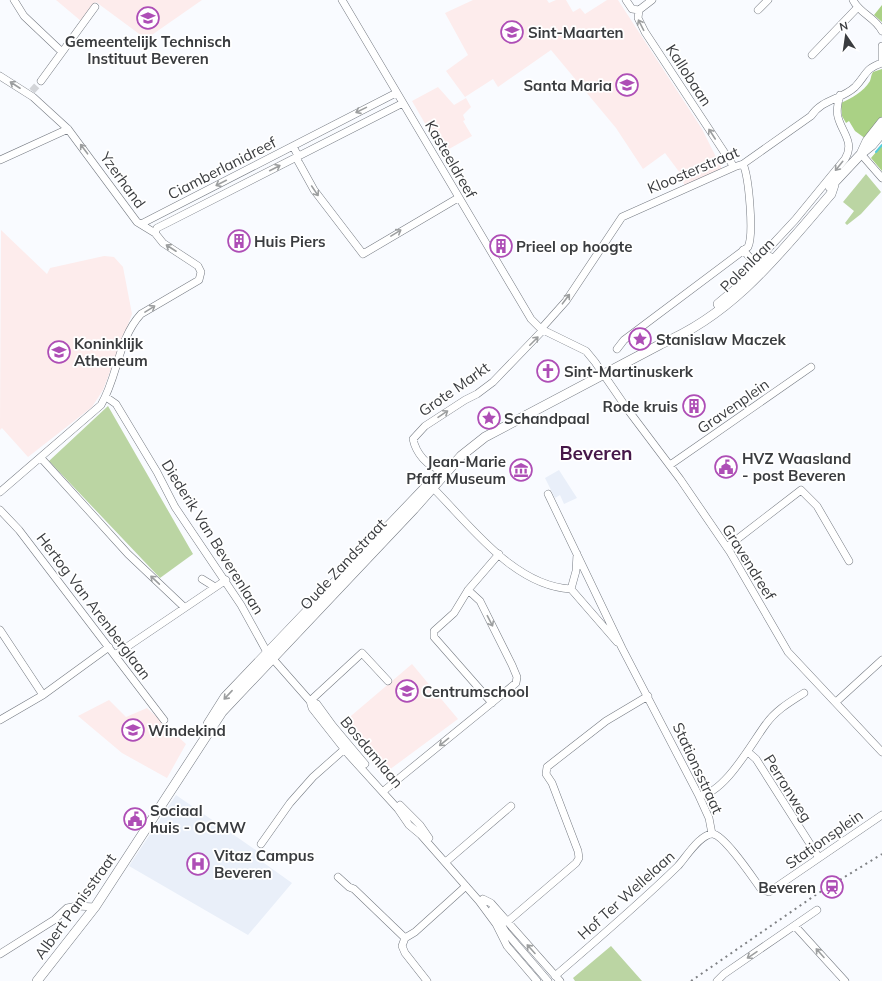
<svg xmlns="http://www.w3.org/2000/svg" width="882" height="981" font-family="Mulish,sans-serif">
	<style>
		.built { fill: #e9eff9 }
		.education { fill: #fdecec }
		.green { fill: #bbd5a3 }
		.forest { fill: #aad185 }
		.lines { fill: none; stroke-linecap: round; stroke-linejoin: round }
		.stream { stroke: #54cddb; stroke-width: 2 }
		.minor-tunnel { stroke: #d3d5d9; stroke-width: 7; stroke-dasharray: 7 3.5; stroke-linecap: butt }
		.minor-casing { stroke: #757a82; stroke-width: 8 }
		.major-casing { stroke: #757a82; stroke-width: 10 }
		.minor { stroke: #fff; stroke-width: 7 }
		.major { stroke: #fff; stroke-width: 9 }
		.rail { stroke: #7f8184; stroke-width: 2; stroke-dasharray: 2 4; stroke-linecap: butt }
		.oneway { stroke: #9c9e9f }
		.labels { text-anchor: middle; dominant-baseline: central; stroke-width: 3.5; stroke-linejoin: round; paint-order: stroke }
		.poi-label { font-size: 15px; font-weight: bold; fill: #3a3c3f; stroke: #fff; text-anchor: start }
		.street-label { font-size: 15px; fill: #3a3c3f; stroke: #fff }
		.district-label { font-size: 19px; font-weight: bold; fill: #461849; stroke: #fff }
	</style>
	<rect width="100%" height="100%" fill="#f9fbff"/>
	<!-- built -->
	<path class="built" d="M559,470L577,498L564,504L560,495L555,498L545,478Z
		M176,795L260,853L257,858L292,883L248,935L129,866Z"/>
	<!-- education -->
	<path class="education" d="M56,0H202L146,39L96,2L81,21Z
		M473,0H547L549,3L556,0H566L573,12L580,8L585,14L607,0H618L702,129L722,169L685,187L680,173L665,153L643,169L616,128L551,50L498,87L493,79L465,97L446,71L468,55L445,13Z
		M438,87L454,105L466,98L471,107L463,115L465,120L463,121L472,136L442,153L412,101Z
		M1,230L47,274L50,268L104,256L114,257L123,267L132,314L103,390L92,407L28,457L2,428L0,430Z
		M412,664L458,719L385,773L345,721Z
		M109,700L126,717L147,708L186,744L167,778L122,753L78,716Z"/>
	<!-- green -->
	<path class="green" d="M866,174L881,192L861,214L847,225L845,223L854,211L843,202Z
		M108,406L193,554L160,578L49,461Z
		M611,946L642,981H575L573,978Z"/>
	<!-- forest -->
	<path class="forest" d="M882,5V22L874,15Z
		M882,69V119L866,139L855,131L849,121L846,123L842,116L841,103C852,98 863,92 870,81C871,78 871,75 873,72Z
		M882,145V171L871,158Z"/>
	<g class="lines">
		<!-- stream -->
		<path class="stream" d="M876,152L882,145"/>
		<!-- minor-tunnel -->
		<path class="minor-tunnel" d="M32,91L41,81"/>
		<!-- minor casing -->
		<g class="minor-casing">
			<path id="minor" d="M14,0L24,16L62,52
				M342,0L531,319L541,329L586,351L595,362L628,410L680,479L730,552L788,652L882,752
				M626,0L632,9L639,10
				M853,0C859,13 876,18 882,31
				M639,10L638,18L645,32L734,167
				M639,10L652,0
				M758,10L768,0
				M812,55L858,7
				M882,63V46
				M0,76L33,97L68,129L137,222L155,233L163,243L198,266L201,272L199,280L141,314C118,339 118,376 101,405L0,492
				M41,81L95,7
				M293,146L298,156V161L314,190L363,254L458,198
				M861,154L882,178
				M0,160L68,129
				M141,224L396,93
				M155,233L157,228L169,222L403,103
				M743,250L755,263L795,220L845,159C855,142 842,133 838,117C836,110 838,102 840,95
				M541,329L566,301L622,217L734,167L743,164L811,116C822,99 841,100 855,87C866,76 865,68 882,63
				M617,349L624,340L748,247C754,235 749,177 743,164
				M106,397L116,404L157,472L175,507L241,605L268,654
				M41,458L128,554L184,607
				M670,465L811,367
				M442,470C427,467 416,453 413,439L425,426L465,400L477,394L493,382L543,330
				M433,488C471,526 514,586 571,589
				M548,494L622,648L699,796L709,818L712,834
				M0,510L19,530L164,720
				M727,547L801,490L817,506L849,561
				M577,554L576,571L571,589L617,642
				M202,579L215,587
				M0,630L43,695
				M115,655L226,580
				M273,659L310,701L312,708L349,755L398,809L409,825L421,835L479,901L496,924L507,946L537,981
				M310,701L317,704L333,726L365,764
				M310,701L362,653L388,681
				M836,702L882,660
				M492,703L434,637V631L454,613L468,590L499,554
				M0,720L43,695L109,647
				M748,752L756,759L819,858
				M386,789L516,683L517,677L512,665L480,601L468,590
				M699,796C725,793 751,744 766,724C776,710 790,702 804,693
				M400,805L420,825L429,838
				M261,844L290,803L313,777L348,746
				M448,860L511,806
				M338,877L349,887L354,889L405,938
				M483,899L491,903L560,981
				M492,910L507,934
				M507,922L576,863L579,858L578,851L552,783L546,774L547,767L606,721L648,696
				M795,926L845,981
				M504,930L548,981
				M0,954L54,920L67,908L77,906L95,907
				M555,976C597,940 639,904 678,866C686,857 701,833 713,834C725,836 753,878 761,889L769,892L882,815
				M427,981L405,953L402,946L405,938L415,932L466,886
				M717,981L724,974L817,910"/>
		</g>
		<!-- major casing -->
		<g class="major-casing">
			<path id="major" d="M862,153L872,145L882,133
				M830,187L861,154L867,141L882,122
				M718,304L736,289L769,257
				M208,724L225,697L438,474
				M37,981L95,907L222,712L414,509L461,456L485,437L661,344C734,314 781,252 831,194L834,185"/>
		</g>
		<!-- minor -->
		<use href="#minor" class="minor"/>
		<!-- major -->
		<use href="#major" class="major"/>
		<!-- rail -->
		<path class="rail" d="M691,981L817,894L882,854"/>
	</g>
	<!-- one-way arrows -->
	<defs><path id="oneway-shaft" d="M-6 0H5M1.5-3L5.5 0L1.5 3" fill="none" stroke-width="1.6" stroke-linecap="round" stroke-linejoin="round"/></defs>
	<g class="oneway">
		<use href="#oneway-shaft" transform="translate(641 25) rotate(-117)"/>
		<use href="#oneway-shaft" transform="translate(15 85) rotate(-147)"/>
		<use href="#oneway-shaft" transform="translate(361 110) rotate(154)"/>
		<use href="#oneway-shaft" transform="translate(712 134) rotate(-123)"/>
		<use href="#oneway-shaft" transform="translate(84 149) rotate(-127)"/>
		<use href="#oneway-shaft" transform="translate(839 166) rotate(129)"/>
		<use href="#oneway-shaft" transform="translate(275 168) rotate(-27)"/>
		<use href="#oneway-shaft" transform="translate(221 183) rotate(153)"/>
		<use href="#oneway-shaft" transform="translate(315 191) rotate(56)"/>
		<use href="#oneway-shaft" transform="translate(396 233) rotate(-31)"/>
		<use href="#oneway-shaft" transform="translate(171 248) rotate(-147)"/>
		<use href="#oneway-shaft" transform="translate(566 299) rotate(-53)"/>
		<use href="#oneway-shaft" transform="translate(150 309) rotate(-32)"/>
		<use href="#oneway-shaft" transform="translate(534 341) rotate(-45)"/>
		<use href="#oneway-shaft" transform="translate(443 414) rotate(-34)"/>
		<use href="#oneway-shaft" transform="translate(155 580) rotate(-137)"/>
		<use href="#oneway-shaft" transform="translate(490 621) rotate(63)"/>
		<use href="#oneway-shaft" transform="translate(228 695) rotate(133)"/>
		<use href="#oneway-shaft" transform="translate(444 742) rotate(141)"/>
		<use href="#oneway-shaft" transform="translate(531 949) rotate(-132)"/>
		<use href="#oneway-shaft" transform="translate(820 953) rotate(-132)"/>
		<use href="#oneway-shaft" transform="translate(752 955) rotate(146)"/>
	</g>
	<!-- icons -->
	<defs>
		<g id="school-ring" transform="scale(1.15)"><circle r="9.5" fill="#fff" stroke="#ae4eb6" stroke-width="1.5"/><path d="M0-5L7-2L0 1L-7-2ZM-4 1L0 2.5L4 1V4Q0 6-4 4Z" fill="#ae4eb6"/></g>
		<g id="building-ring" transform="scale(1.15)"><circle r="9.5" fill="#fff" stroke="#ae4eb6" stroke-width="1.5"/><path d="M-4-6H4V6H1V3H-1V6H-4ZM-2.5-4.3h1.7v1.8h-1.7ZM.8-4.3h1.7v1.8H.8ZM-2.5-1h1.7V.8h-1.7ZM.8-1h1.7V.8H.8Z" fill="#ae4eb6"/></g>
		<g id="sight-ring" transform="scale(1.15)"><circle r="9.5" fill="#fff" stroke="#ae4eb6" stroke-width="1.5"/><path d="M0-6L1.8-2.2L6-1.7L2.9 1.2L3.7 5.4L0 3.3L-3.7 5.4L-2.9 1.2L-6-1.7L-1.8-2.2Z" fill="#ae4eb6"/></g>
		<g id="church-ring" transform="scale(1.15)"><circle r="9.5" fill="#fff" stroke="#ae4eb6" stroke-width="1.5"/><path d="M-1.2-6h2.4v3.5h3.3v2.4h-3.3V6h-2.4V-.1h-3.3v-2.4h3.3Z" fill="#ae4eb6"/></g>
		<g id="civic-ring" transform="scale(1.15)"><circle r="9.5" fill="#fff" stroke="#ae4eb6" stroke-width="1.5"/><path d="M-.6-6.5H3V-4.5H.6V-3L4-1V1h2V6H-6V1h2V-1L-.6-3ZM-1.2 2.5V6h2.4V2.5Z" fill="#ae4eb6"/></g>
		<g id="museum-ring" transform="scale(1.15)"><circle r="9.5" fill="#fff" stroke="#ae4eb6" stroke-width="1.5"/><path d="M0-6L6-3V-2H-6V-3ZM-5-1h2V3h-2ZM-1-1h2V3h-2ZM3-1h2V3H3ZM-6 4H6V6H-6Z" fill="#ae4eb6"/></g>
		<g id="hospital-ring" transform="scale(1.15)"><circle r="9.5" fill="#fff" stroke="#ae4eb6" stroke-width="1.5"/><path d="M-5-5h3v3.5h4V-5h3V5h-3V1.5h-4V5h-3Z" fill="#ae4eb6"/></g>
		<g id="station-ring" transform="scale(1.15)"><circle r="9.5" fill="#fff" stroke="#ae4eb6" stroke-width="1.5"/><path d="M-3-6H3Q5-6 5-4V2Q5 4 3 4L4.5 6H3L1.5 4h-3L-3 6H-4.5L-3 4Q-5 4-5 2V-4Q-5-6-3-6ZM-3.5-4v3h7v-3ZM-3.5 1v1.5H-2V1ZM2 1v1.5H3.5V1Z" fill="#ae4eb6"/></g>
	</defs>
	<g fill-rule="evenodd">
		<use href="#school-ring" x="148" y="18"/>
		<use href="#school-ring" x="512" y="32"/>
		<use href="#school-ring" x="627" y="85"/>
		<use href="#building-ring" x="239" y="241"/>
		<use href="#building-ring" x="501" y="246"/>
		<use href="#sight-ring" x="640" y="339"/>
		<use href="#school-ring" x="59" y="352"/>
		<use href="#church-ring" x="548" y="371"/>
		<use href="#building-ring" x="694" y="406"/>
		<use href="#sight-ring" x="489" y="418"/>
		<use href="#civic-ring" x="726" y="467"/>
		<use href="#museum-ring" x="521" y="470"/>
		<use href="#school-ring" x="407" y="691"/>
		<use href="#school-ring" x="133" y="730"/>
		<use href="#civic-ring" x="135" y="819"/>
		<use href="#hospital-ring" x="198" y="864"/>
		<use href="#station-ring" x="832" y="887"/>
	</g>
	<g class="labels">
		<!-- poi labels -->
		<g class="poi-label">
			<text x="528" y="32">Sint-Maarten</text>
			<text x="148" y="41" text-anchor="middle">Gemeentelijk Technisch<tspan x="148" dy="17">Instituut Beveren</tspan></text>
			<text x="612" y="85" text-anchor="end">Santa Maria</text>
			<text x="254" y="241">Huis Piers</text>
			<text x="516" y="246">Prieel op hoogte</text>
			<text x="656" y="339">Stanislaw Maczek</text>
			<text x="74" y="343">Koninklijk<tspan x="74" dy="17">Atheneum</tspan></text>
			<text x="564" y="371">Sint-Martinuskerk</text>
			<text x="678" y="406" text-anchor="end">Rode kruis</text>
			<text x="504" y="418">Schandpaal</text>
			<text x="742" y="458">HVZ Waasland<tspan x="742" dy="17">- post Beveren</tspan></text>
			<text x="506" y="461" text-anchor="end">Jean-Marie<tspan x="506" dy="17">Pfaff Museum</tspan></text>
			<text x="422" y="691">Centrumschool</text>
			<text x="148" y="730">Windekind</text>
			<text x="150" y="810">Sociaal<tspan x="150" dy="17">huis - OCMW</tspan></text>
			<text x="214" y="855">Vitaz Campus<tspan x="214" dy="17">Beveren</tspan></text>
			<text x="816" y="887" text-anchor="end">Beveren</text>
		</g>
		<!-- street labels -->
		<g class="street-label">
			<text transform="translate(689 75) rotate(57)">Kallobaan</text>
			<text transform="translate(451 159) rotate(60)">Kasteeldreef</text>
			<text transform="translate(222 168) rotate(-27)">Ciamberlanidreef</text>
			<text transform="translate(693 170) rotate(-23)">Kloosterstraat</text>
			<text transform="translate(123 180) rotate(54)">Yzerhand</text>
			<text transform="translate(747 265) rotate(-45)">Polenlaan</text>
			<text transform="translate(454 389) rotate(-35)">Grote Markt</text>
			<text transform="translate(733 406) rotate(-35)">Gravenplein</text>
			<text transform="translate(213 537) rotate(58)">Diederik Van Beverenlaan</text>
			<text transform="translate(749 562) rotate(58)">Gravendreef</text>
			<text transform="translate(343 564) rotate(-47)">Oude Zandstraat</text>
			<text transform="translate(94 606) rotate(53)">Hertog Van Arenberglaan</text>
			<text transform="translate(372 752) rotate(50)">Bosdamlaan</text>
			<text transform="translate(698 768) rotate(65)">Stationsstraat</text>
			<text transform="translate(788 788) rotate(58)">Perronweg</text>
			<text transform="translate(824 839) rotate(-35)">Stationsplein</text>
			<text transform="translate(626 895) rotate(-42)">Hof Ter Wellelaan</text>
			<text transform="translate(75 906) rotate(-54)">Albert Panisstraat</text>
		</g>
		<!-- district labels -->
		<g class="district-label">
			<text x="596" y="453">Beveren</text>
		</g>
	</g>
	<!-- north arrow -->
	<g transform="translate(846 36) rotate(347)" stroke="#ffffff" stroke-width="3" paint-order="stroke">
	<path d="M0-3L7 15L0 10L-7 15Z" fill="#3a3c3f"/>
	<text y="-6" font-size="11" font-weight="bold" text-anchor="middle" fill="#3a3c3f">N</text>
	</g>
</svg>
